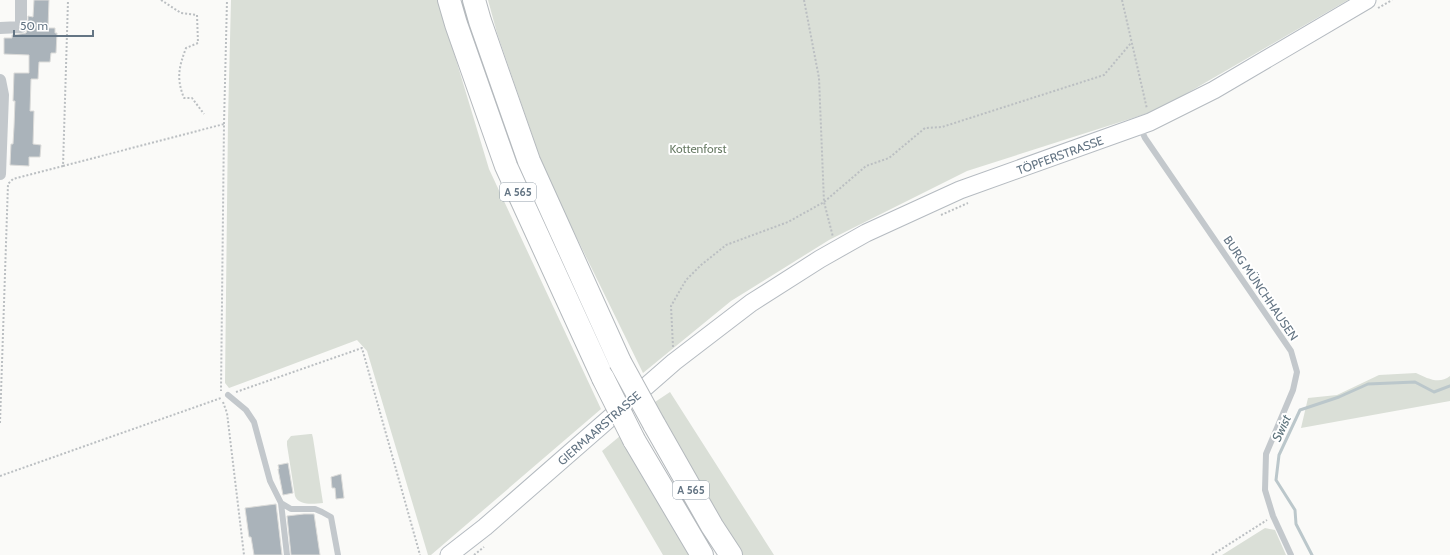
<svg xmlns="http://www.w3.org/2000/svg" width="1450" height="555" font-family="Cabin,sans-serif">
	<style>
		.green { fill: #dadfd7 }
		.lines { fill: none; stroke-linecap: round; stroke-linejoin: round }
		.stream { stroke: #bbc7cb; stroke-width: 3 }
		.building { fill: #aab3ba; stroke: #dcdcda }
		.secondary-casing { stroke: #b5bbc1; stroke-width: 19 }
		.motorway-casing { stroke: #b4b9bd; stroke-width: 24 }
		.path { stroke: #bbbfc2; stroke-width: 2; stroke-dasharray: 2 2; stroke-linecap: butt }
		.service { stroke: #c3c8cc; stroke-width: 6 }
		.minor { stroke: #c3c8cc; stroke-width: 12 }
		.secondary { stroke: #fff; stroke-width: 17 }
		.motorway { stroke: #fff; stroke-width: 22 }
		.motorway-bridge-casing { stroke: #b4b9bd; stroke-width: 24; stroke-linecap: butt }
		.motorway-bridge { stroke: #fff; stroke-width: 22 }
		.labels { text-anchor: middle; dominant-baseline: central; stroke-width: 4; stroke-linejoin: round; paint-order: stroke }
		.shield { fill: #fff; stroke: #929ea9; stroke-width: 1 }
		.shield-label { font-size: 11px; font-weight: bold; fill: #647584 }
		.park-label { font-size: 12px; fill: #677a63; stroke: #fff }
		.street-label { font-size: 12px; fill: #647584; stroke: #fff }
		.water-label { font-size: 13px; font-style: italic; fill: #5f757d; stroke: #fff }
	</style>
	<rect width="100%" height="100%" fill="#fafaf8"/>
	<!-- green -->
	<path class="green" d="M231,0H438L489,169L601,409L431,555H428L367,351L357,340L229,388L225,383L228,119Z
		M488,0H1348L1158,110L967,171L829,240L731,301L643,373L546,175L497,33Z
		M1416,373C1427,378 1439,385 1450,376V401L1301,428L1308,398L1337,395L1379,375Z
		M670,392L774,555H743L722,524L655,402Z
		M310,434H312L313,438L323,503C314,504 299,506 295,496L287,445V441L291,436Z
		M620,436L689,555H663L602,451Z
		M1265,528L1275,530L1286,555H1222Z"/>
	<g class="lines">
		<!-- stream -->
		<path class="stream" d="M1312,555L1296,524L1295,510L1276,480L1279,455L1300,410L1339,397L1368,384L1415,382L1434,392L1450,386"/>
	</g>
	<!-- building -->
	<path class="building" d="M34,0H49L48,28H55V33H57L56,53H51L50,62H39L38,79H31L30,111H34L33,144L41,145L40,157H29V166L10,165L11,144H13L14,127L15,101H13L14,73H29V55L4,54V38H12V35L26,33L28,27V16L33,17Z
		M288,463L293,493L283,495L278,469H279L278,465Z
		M341,474L344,498L336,499L335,488H332L331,477Z
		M276,504L282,555H254L251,537H249L245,508Z
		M304,514H314L320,555H291L287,516Z"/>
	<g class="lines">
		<!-- secondary casing -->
		<g class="secondary-casing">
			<path id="secondary" d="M449,555L485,527L674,362L751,303L820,259L866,233L960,190L1150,122L1214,90L1367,0"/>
		</g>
		<!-- motorway casing -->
		<g class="motorway-casing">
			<path id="motorway" d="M449,0L456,24L506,166L603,378
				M474,0L480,21L529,161L620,362
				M654,424L712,526L731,555
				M634,440L702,555"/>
		</g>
		<!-- path -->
		<path class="path" d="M161,0L181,13L197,15L198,43L186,48C179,67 176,78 184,98H192L204,114
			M804,0L819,78L824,202L833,237
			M1122,0L1147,109
			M1378,8L1392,0
			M224,124L227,0
			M63,166L224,124L221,391
			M941,215L968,203
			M673,347L671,306L686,280L701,265L726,245L788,222L824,202L866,166L889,158L925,128L942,127L1104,75L1131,43
			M236,392L362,348L420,555
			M223,402L227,413L244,555
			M0,423L8,184L13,179L63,166L68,0
			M0,476L221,398
			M474,555L484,547
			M1212,555L1267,520"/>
		<!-- service -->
		<path class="service" d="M1140,127L1145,138L1291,351L1297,372L1293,390L1266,454L1265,490L1273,516L1291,555
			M228,395L246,410L254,422L270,481L281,503L291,509H315L322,512L331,517L338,555
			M281,503L287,555"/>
		<!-- minor -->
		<path class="minor" d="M0,28L21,27V0
			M0,80L3,95L0,174"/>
		<!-- secondary -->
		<use href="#secondary" class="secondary"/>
		<!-- motorway -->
		<use href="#motorway" class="motorway"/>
		<!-- motorway-bridge casing -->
		<g class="motorway-bridge-casing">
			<path id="motorway-bridge" d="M620,362L654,424
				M603,378L634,440"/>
		</g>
		<!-- motorway-bridge -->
		<use href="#motorway-bridge" class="motorway-bridge"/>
	</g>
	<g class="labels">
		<!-- shield labels -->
		<g class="shield">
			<rect x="500" y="183" width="36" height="18" rx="3"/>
			<rect x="673" y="481" width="36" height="18" rx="3"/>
		</g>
		<g class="shield-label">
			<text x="518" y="192">A 565</text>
			<text x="691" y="490">A 565</text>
		</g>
		<!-- park labels -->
		<g class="park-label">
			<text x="698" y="148">Kottenforst</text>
		</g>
		<!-- street labels -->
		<g class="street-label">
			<text transform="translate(1060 155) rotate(-20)">TÖPFERSTRASSE</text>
			<text transform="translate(1261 288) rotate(56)">BURG MÜNCHHAUSEN</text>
			<text transform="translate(599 428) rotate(-41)">GIERMAARSTRASSE</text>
		</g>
		<!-- water labels -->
		<g class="water-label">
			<text transform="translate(1281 428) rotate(-65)">Swist</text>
		</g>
	</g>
	<!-- scale -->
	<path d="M14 30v6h79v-6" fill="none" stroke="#647584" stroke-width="2"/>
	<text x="20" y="30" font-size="12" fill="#647584" stroke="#ffffff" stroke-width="3" paint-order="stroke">50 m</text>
</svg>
